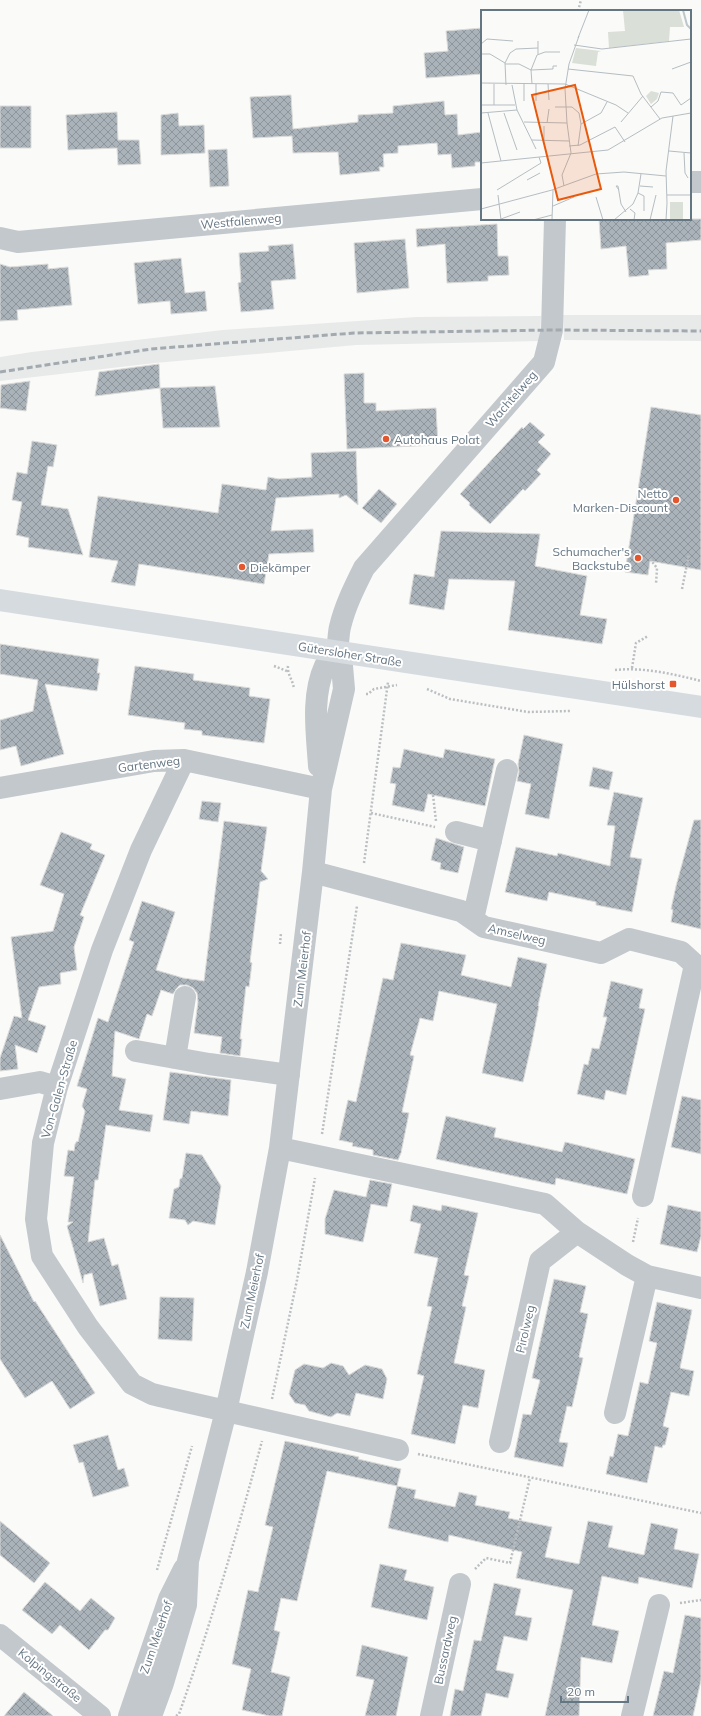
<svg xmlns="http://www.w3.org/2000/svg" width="701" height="1716" font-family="Mulish,sans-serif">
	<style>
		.built { fill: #e8e9e9 }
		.building { fill: url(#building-cross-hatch); stroke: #dcdcda }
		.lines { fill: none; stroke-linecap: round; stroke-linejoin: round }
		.path { stroke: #bbbfc2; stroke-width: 2.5; stroke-dasharray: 2 2; stroke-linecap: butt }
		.minor { stroke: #c3c8cc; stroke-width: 22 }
		.major { stroke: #d6dbdf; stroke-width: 22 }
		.rail { stroke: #a2aab0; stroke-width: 3; stroke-dasharray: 6 3; stroke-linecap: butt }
		.poi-dot { fill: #e4572e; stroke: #fff; stroke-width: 1.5 }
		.labels { text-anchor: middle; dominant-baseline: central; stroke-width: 4; stroke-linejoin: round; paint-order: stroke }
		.street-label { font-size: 12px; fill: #657683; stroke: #fff }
		.poi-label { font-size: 12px; fill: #657683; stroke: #fff; text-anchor: end }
		.inset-river { fill: none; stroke: #bbc7cb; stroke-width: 2 }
		.inset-road { fill: none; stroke: #b5bdc2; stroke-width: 1 }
		.view { fill: #e8590c; fill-opacity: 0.15; stroke: #e8590c; stroke-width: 2 }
		.inset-edge { fill: none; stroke: #657683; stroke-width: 2 }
	</style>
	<defs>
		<pattern id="building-cross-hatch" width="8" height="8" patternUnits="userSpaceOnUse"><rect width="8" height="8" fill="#aab3b9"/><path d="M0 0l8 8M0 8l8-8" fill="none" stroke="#8e969c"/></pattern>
	</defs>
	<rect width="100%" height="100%" fill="#fafaf8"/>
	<!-- built -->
	<path class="built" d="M563,315H701V341L564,340Z
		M541,316L540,341L356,345L155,363L0,381V357L32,352L223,330L417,317Z"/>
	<!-- building -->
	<path class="building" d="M482,28V74L426,78L424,53L448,51L446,31Z
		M291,95L293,129L358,122V115L393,113V106L444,101L445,115L457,114L458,135L482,132V162H475V166L452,168L451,154L438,155L437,143L398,146V153L383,154L384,167H379L380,171L340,175L338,152L293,153L292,136L253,138L250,97Z
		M0,106H31V148H0Z
		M117,112L118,140H139L141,164L118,165L117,148L68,150L66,115Z
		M178,113L179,126L204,125L205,153L161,155V115Z
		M227,149L229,186L210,187L208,150Z
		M599,219H701V240L666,243L667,269L648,270L649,275L629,277L626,246L601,249Z
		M497,224L498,256H508L509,275L488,276V281L447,283L445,244L417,247L416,229Z
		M405,239L409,288L357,293L354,243Z
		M293,244L296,279L271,281L274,309L241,312L238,283L241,282L239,253L269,251L268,246Z
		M181,258L185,293L205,291L207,311L171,314L170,301L138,304L134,263Z
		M0,264L10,267L48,264V269L68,267L72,305L17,310L18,320L0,321Z
		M159,364L160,388L95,396L99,372Z
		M364,373V403H376V411L436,408L438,445L347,449L344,374Z
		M30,381L26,411L0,408L1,385Z
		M215,386L220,427L163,428L160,388Z
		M651,407L701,415V570L650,561L648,575L625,572Z
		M530,422L545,435L538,442L551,454L537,470L541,474L525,491L523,489L490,524L469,505L470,503L460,494L522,427L523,429Z
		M32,441L57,445L53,467L48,466L41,505L68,509L83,555L28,547L29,538L16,535L22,502L12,500L17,472L27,474Z
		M356,451L358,505L346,495L339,498V494L276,498L271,531L313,529L314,552L269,554L264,584L139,564L135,586L111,582L118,561L89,557L98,496L218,513L222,484L266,490L268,477L279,479L312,477L311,453Z
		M379,489L397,504L381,523L362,508Z
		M441,531L540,534L535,566L587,576L580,615L607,619L602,644L508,630L515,581L449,579L444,610L409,604L414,574L434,577Z
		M0,644L99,659L97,673H100L97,691L45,684L64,754L21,766L16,746L0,750V720L33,711L38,680L0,674Z
		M135,666L194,674L193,680L250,688L249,696L270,699L264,743L202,735V731L184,729L185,723L128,715Z
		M524,735L563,744L549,819L525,814L531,784L517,781L519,772L518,764Z
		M404,749L443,758L445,749L495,759L485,806L428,794L424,812L392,805L396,784L390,783L393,767L400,768Z
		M593,767L613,772L609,790L589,786Z
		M614,792L643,798L630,857L642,859L632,912L596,905V902L549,892L547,901L505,892L516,847L557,856L558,853L610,866L615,826L607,825Z
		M202,801L221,803L218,822L199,819Z
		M694,820H701V929L671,922L673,910L671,909L676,886Z
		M224,821L267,827L261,871L268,879L260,882L250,962L252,963L249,987L246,986L240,1039H242L240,1056L220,1053L222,1037L194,1033L198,1002L197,993L193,988L187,985H180L176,989L173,994L161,990L152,1016L147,1014L139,1039L115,1031L112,1076L126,1079L119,1110L153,1115L150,1132L106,1125L98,1180H95L88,1242L104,1238L112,1266L118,1264L127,1299L100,1306L92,1273L84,1275L83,1283L67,1226L73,1222H68L74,1177L64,1176L68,1150L74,1151L75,1144L77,1141L78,1142L85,1111L82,1106L87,1089L77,1086L98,1018L108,1022L134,942L129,940L142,901L175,912L156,970L183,978L204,981Z
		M61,832L92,844L90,849L105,855L80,915L84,917L74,947L77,970L60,973L61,984L39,987L28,1020L46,1026L37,1053L15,1045L18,1069L0,1071V1058L14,1016L22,1018L11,937L53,931L64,894L40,885Z
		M436,838L464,847L458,873L440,869L441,863L431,860Z
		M401,943L466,955L461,975L511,987L518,957L547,964L538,1006H539L532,1042L523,1082L482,1073L497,1004L439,991L433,1021L420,1018L410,1055L414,1056L402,1112L409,1113L401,1153L398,1160L373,1155V1150L352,1146L353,1143L339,1140L348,1100L356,1102L383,978L393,980Z
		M611,981L643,989L639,1008L645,1009L626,1095L606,1090L604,1100L577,1094L584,1064L588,1065L592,1048L599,1049L607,1017H603Z
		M170,1072L231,1080L228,1116L191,1111L189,1124L163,1120Z
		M682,1096L701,1100V1154L671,1147Z
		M446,1116L496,1128L494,1137L562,1152L565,1142L635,1159L627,1194L556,1178L555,1185L436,1159Z
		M186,1153L202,1155L221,1186L215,1225L193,1221L188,1225L185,1220L169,1218L174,1189L179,1187L180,1179L182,1178Z
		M370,1180L392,1184L387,1207L371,1204L363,1242L325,1234V1219L334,1190L366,1197Z
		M413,1205L441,1211L442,1205L478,1213L464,1275L469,1276L462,1306L466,1307L454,1363L485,1370L478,1408L463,1405L455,1444L411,1434L424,1376L417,1374L432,1307L427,1306L438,1258L414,1253L421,1224L410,1221Z
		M668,1205L701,1212V1236L697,1252L660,1244Z
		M0,1235L34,1302L35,1301L95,1393L70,1409L52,1381L25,1398L0,1359Z
		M554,1279L586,1286L580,1312L588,1314L579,1357L583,1358L572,1407L567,1406L559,1442L568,1443L563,1467L514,1457L523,1414L531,1415L540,1380L532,1378Z
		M160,1297L194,1298L192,1341L158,1339Z
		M657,1302L692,1310L680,1368L694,1371L689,1396L671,1392L663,1426L669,1428L665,1445H663L662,1448L655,1446L647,1483L606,1474L610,1456L613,1457L618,1434L628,1436L640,1382L648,1384L657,1343L649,1341Z
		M331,1363L343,1366L349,1375L365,1365L382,1369L387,1379L383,1399L356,1393L350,1416L337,1413L331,1417L309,1411L305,1405L295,1403L289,1394L295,1370L304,1364L323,1368Z
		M108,1435L118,1470L124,1468L129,1486L93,1497L83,1462L79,1463L73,1445Z
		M285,1441L359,1457L358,1459L401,1469L397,1486L327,1471L297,1601L281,1598L274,1630L280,1632L271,1672L290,1677L282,1716H270L242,1710L251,1669L232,1664L248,1590L258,1592L273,1527L265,1525Z
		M397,1486L416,1490L414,1498L455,1507L459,1492L477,1496L475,1505L510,1512L508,1518L552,1527L545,1557L579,1564L588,1521L613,1526L608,1547L644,1555L651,1523L678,1529L674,1549L699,1554L692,1588L639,1577L638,1584L602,1576L592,1625L619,1631L612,1663L581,1657L579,1716H545L573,1590L516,1578L522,1552L449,1535L448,1542L388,1528Z
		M0,1521L50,1563L34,1583L0,1555Z
		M380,1564L407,1570L404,1580L434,1587L427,1620L371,1607Z
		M45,1582L80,1611L91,1598L115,1618L108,1630H105L89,1650L60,1625L52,1634L22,1610Z
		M494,1583L521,1589L515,1615L532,1618L527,1641L504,1636L496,1670L514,1674L508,1698L486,1693L481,1716H450L455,1689L463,1691L474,1640L481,1641Z
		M685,1615L701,1618V1680L693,1716H653L664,1671L673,1673Z
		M362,1645L408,1657L396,1716H365L374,1680L356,1676Z
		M24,1692L53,1716H4Z"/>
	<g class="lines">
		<!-- path -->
		<path class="path" d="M578,11L581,0
			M650,559L657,568L656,584
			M682,589L689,554
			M274,666L287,671
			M288,666C287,674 293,680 294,689
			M632,668L636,643L648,636
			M615,670C644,667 673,674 701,681
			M427,689L450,699L528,712L571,711
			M366,694H368L374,689L397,685
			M433,795L436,821
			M371,813L435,827
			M364,863L388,682
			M280,944L281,933
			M322,1134L357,906
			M633,1242L638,1218
			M272,1399L297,1280L315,1178
			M418,1454L701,1513
			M475,1569L486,1558L510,1563L530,1478
			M157,1570L192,1446
			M680,1603L701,1600
			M176,1716L179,1714C211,1624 237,1533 262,1441"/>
		<!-- minor -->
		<path class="minor" d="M690,182H701
			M0,238L18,242L482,199
			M184,760L141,850L102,950L57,1087L43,1143L36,1219L42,1256L88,1327L132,1384L152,1394L160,1396L398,1450
			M319,766C317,734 311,696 325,666C328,661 333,657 336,651C339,644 338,635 340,627C345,606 354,588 364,568L544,362L552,330L555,219
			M0,788L154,761L184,760L321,789
			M456,832L491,841
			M313,872L461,911L484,927L601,953L629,939L681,952L701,970
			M473,919L507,770
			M136,1051L209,1064L289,1075
			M175,1058L185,997
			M0,1089L40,1082L57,1087
			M280,1148L545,1204L577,1232L627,1265L647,1276L701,1288
			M643,1196L695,965
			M615,1413L647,1276
			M500,1442L540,1261L577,1232
			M0,1635L100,1716
			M129,1716L169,1599L184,1569
			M151,1716L163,1683L186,1605L188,1561L226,1411L257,1272L280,1148L313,872L321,789L344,689L342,666L336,651
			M431,1716L460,1584
			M632,1716L659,1605"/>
		<!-- major -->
		<path class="major" d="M0,600L701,707"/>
		<!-- rail -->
		<path class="rail" d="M0,372L151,349L354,333L552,330L701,331"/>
	</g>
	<!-- markers -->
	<g class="poi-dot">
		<circle cx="386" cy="439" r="4"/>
		<circle cx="676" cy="500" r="4"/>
		<circle cx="638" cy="558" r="4"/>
		<circle cx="242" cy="567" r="4"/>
		<rect x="669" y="680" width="8" height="8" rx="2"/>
	</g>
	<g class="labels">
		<!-- street labels -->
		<g class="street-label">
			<text transform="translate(241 221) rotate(-5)">Westfalenweg</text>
			<text transform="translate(511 399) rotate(-49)">Wachtelweg</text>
			<text transform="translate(350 654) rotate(9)">Gütersloher Straße</text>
			<text transform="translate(149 764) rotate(-7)">Gartenweg</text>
			<text transform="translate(517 934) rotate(13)">Amselweg</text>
			<text transform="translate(302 969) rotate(-83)">Zum Meierhof</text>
			<text transform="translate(59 1089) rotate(-74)">Von-Galen-Straße</text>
			<text transform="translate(252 1291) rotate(-78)">Zum Meierhof</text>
			<text transform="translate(525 1329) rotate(-77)">Pirolweg</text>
			<text transform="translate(156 1637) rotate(-71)">Zum Meierhof</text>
			<text transform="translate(445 1650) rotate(-78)">Bussardweg</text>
			<text transform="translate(50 1675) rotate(39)">Kolpingstraße</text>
		</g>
		<!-- poi labels -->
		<g class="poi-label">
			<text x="394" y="439" text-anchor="start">Autohaus Polat</text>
			<text x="668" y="493">Netto<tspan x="668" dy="14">Marken-Discount</tspan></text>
			<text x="630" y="551">Schumacher's<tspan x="630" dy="14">Backstube</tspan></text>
			<text x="250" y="567" text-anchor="start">Diekämper</text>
			<text x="665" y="684">Hülshorst</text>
		</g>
	</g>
	<!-- overview -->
	<g transform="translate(481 10)">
		<rect width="210" height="210" fill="#fafaf8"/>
		<path d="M142,0H198L203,17H189L188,31L128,38L127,22L144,21Z" fill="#dadfd7"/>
		<path d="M170,81L178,83L176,89L170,94L165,86Z" fill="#dadfd7"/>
		<path d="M95,38L120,41L117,42L115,56L91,53ZM189,192H202V210H189Z" fill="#dadfd7"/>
		<path class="inset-river" d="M202,0L206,15L210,19"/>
		<path class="inset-road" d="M97,28L108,0M57,31V44M0,34L6,29L32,31M93,35L121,39L210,29M0,44H9L24,53M24,54H38L50,60L72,59V56H76M87,59L152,66L160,84L179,109M191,59L210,52M0,73L84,74L135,95L147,103M13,74V95M43,74V91M51,74L50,60L56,45L64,42H79M55,74V91M67,74L68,90M25,75L24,53L29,43L35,39L57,38M31,75L36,100L55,139M0,95H34M74,97H91L98,103L100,114L97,136M170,97L177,91L180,82L192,83L200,95L210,88M0,103L36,100M7,103L20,151M23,103L36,140M43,112L86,113M140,112L162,86M66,113L68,99M100,114L120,103L126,92M63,116V130M51,130L88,131M88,136L99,135L134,117L144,132M188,141L210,143M203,143L204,163L207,168M0,153L127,140L181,108L210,103M46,170L59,163M83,176L81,165L90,143L86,113L84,79L88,54L98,26M159,176L172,177M16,180L60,153L58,147M138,180L135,176H137L140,194L145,202M157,183L163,186V201M17,185L20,210M186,185H210M115,187L122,210M186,193L185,161L192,106M72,196L93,187M0,199L71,180L115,164L143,162L185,166M149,199L154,203L153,210M20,209L39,202M52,210L71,205M71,210L72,180M133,210L152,194L157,183L160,164M169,210L175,185M185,210L186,193"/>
		<path class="view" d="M94,75L120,179L77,190L51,85Z"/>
		<rect width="210" height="210" class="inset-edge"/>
	</g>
	<!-- scale -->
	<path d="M561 1696v6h67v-6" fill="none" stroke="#657683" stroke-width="2"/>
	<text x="567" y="1696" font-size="12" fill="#657683" stroke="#ffffff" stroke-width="3" paint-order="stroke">20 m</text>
</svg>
